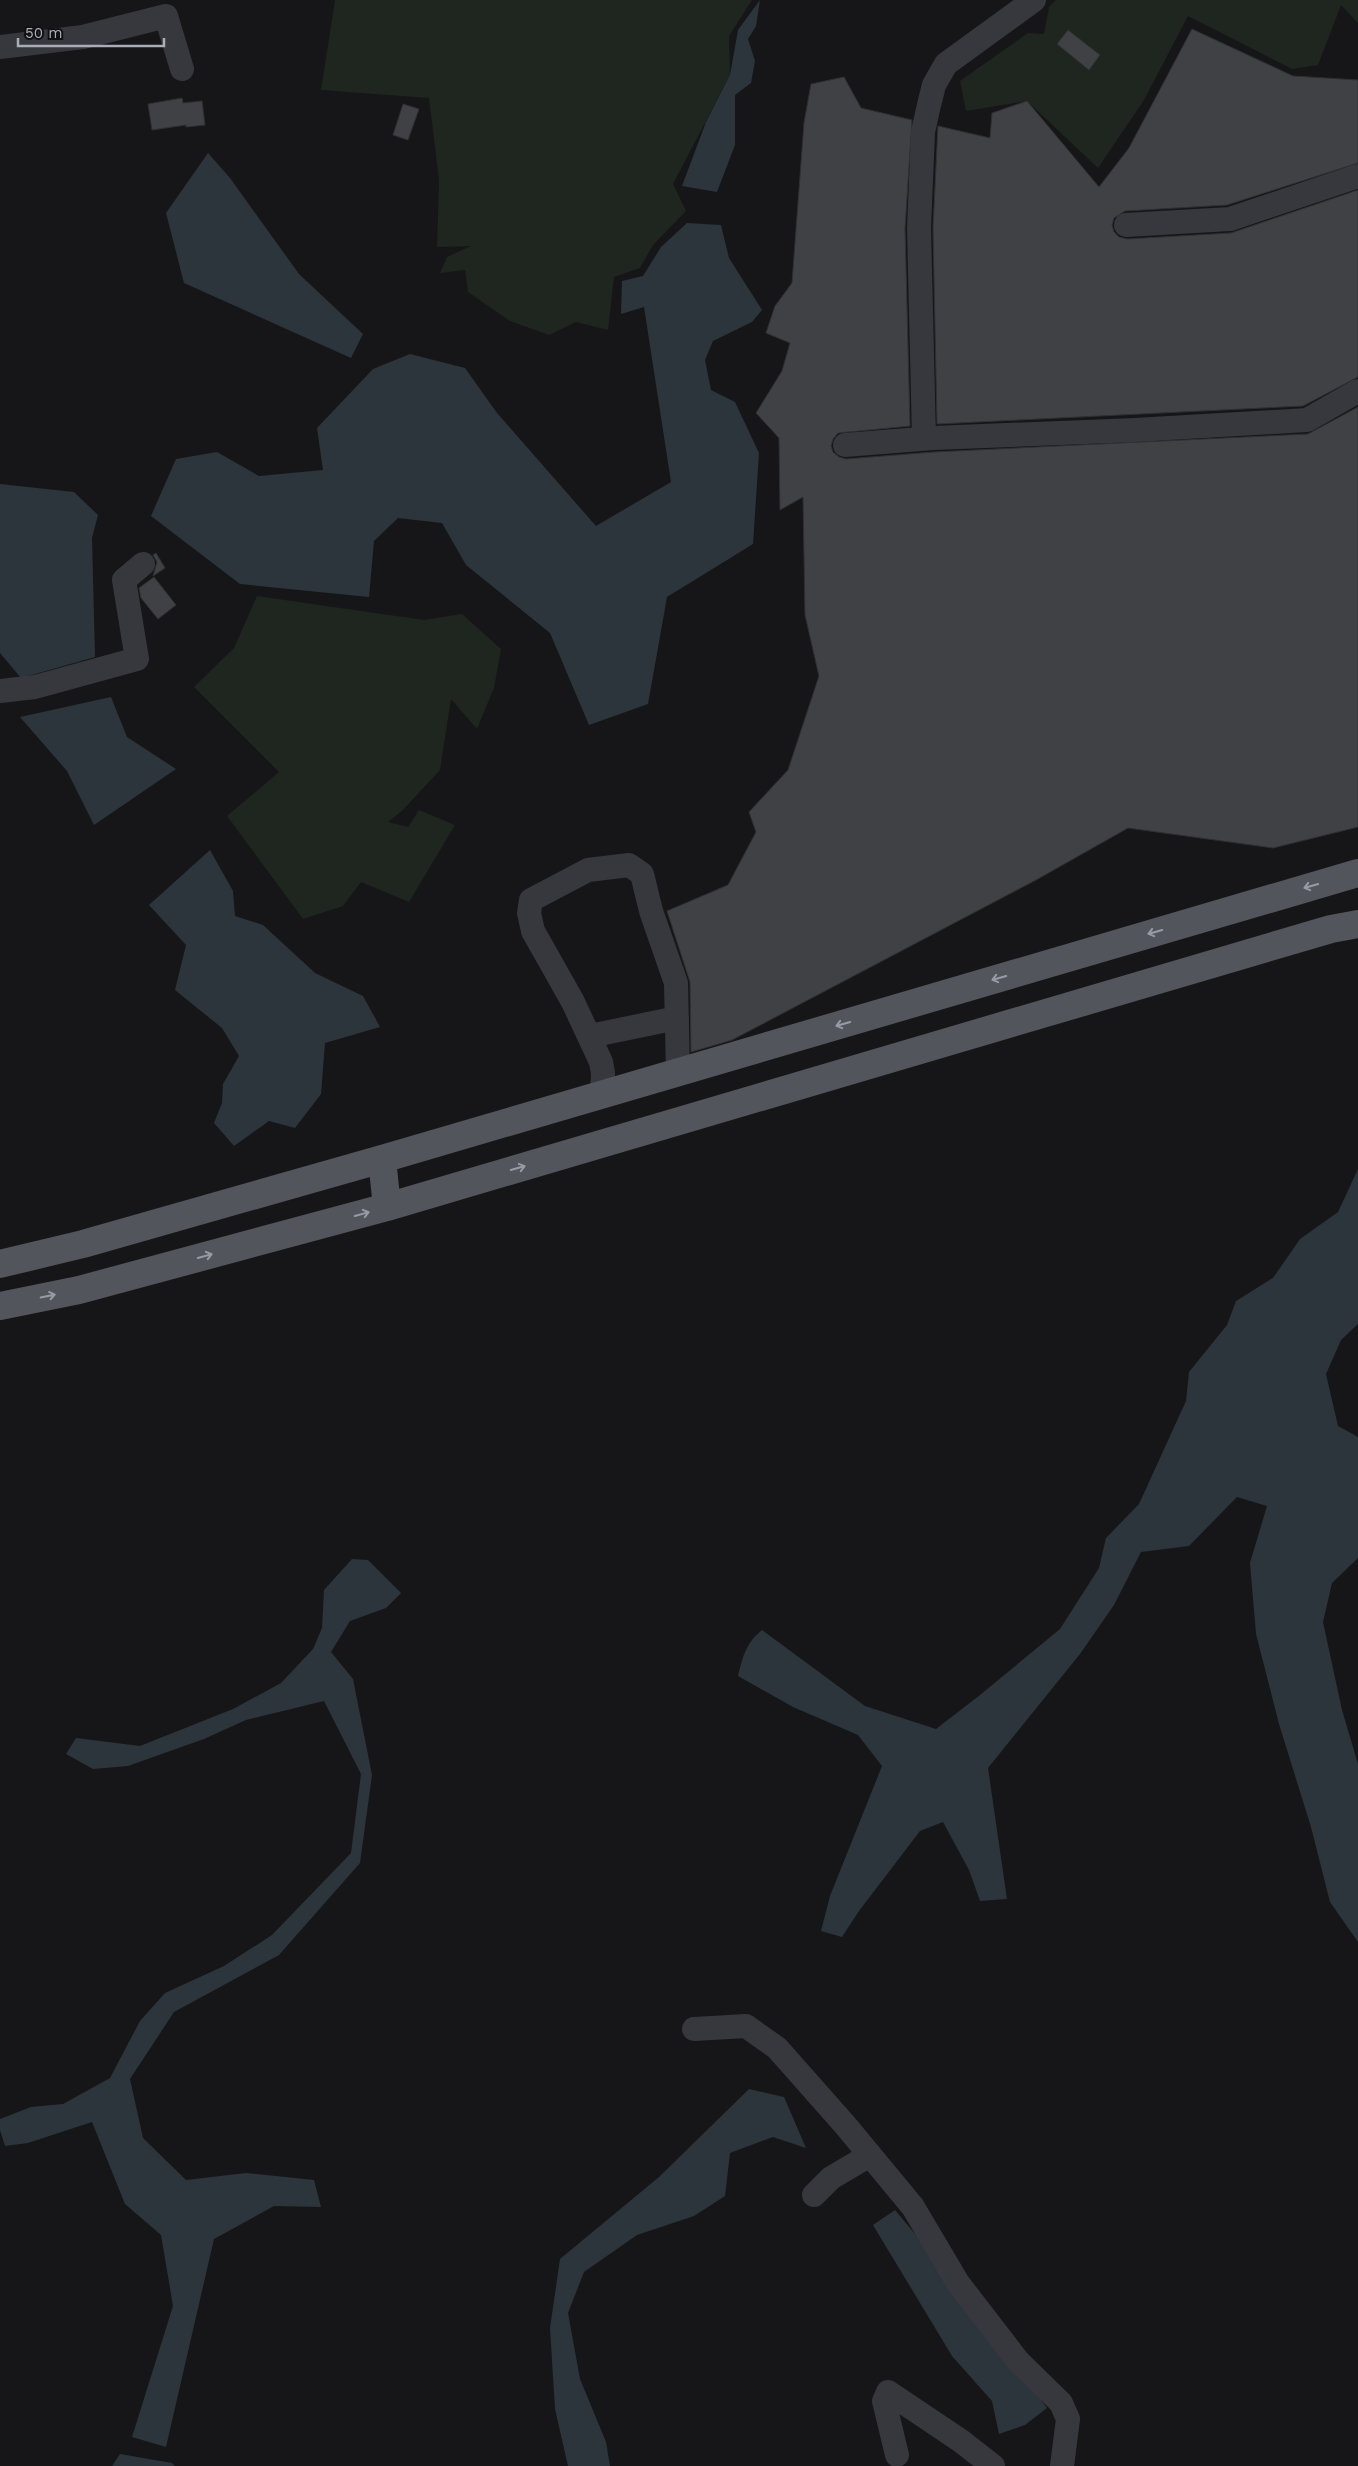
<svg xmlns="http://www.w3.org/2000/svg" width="1358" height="2466" font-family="'Work Sans',sans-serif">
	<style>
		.green { fill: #1e261f }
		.water { fill: #2c353c }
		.building { fill: #404145; stroke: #303034 }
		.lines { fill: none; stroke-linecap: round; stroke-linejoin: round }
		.minor { stroke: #37383d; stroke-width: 24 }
		.major { stroke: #53555c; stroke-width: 28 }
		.oneway { stroke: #979ba6 }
	</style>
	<rect width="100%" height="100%" fill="#161618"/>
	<!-- green -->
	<path class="green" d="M335,0H752L729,36L730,75L673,184L686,211L653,245L640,268L614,277L608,330L576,322L549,335L510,321L468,292L465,270L440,273L447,257L471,246L437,247L439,180L429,98L321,90Z
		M1056,0H1358V23L1341,5L1318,65L1292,69L1188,16L1144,100L1098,168L1027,101L966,111L960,81L1028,33L1044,34L1049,7Z
		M257,596L424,620L462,614L501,649L494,688L477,729L451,699L440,770L402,811L388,822L408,827L419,810L455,825L409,902L361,882L343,906L303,919L227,816L279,772L194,687L234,648Z"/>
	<!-- water -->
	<path class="water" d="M760,0L756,26L748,39L755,61L751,83L735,95V145L717,192L682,186L706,122L730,75L738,30Z
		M208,153L230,178L299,274L363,334L351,358L184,283L166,213Z
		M687,223L721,225L729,258L762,310L752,322L713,341L705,360L711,390L735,402L759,453L753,544L667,597L648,704L589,725L550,633L466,565L442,523L398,518L374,541L369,597L240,584L151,516L176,459L217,452L259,476L323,470L317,428L373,369L410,354L465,368L497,413L596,526L671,482L644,307L621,314L622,281L643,276L661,247Z
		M0,484L74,492L98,515L92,538L95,657L21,678L0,653Z
		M111,697L127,737L176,769L94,825L67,771L20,717Z
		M210,850L233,891L235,916L263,925L315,973L363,996L380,1027L325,1043L321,1094L295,1128L269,1121L234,1146L214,1123L222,1103L223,1084L239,1056L222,1028L175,990L186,945L149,905Z
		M1358,1169V1324L1341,1340L1326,1374L1338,1426L1358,1437V1558L1332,1583L1323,1622L1342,1710L1358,1764V1942L1330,1902L1311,1827L1279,1724L1256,1634L1250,1563L1267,1506L1237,1497L1189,1546L1141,1552L1114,1605L1080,1654L988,1768L1007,1899L980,1901L969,1870L943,1822L920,1831L859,1911L842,1937L821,1931L830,1896L882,1766L858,1735L793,1707L738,1676C743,1656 746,1643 762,1630L865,1706L936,1729L980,1695L1060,1629L1099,1568L1106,1538L1139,1504L1186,1401L1189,1372L1227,1325L1236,1301L1273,1278L1300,1239L1338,1212Z
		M352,1559L368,1560L401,1593L386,1608L350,1621L331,1652L353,1679L372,1775L360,1863L279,1955L174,2012L130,2079L143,2138L186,2180L246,2173L314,2180L321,2207L274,2206L214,2239L166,2447L132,2437L173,2306L161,2235L125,2204L92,2122L28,2143L5,2146L0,2130V2119L31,2107L63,2104L110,2078L140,2021L165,1993L224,1966L272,1935L351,1853L361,1774L324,1701L246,1720L204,1739L128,1766L93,1769L66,1754L76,1738L140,1746L233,1709L281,1683L313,1649L322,1628L324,1590Z
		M749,2089L784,2097L806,2148L773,2137L730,2153L725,2196L694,2216L637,2235L584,2272L568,2313L580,2379L606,2442L610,2466H568L555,2409L550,2328L560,2259L659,2177Z
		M895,2210L935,2258L1047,2408L1025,2425L999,2434L992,2401L952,2356L873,2225Z
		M120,2454L172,2463L175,2466H112Z"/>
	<!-- building -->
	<path class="building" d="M1192,29L1293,76L1358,80V163L1227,205L1125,211L1114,218L1112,225L1114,232L1119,237L1127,239L1231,233L1358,190V377L1303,406L937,424L933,228L938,126L990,138L992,113L1027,101L1099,187L1129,148Z
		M1068,30L1100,55L1089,70L1057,44Z
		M844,77L861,108L912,120L905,228L910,426L838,433L833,439L831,446L833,452L839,457L846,459L934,452L1308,434L1358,407V827L1273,848L1128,828L1036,880L732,1040L691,1052L690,982L667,911L728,885L756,832L749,812L788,770L819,676L805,615L803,497L780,510L779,438L756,413L782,371L790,343L766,333L775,306L792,283L804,123L811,84Z
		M182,98L183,103L202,101L205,125L186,127V125L152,130L148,104Z
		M403,104L419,109L408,140L393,135Z
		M156,553L165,568L153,576L157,562L153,555Z
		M154,577L176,605L158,619L141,598L139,588Z"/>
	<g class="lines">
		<!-- minor -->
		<path class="minor" d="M0,47L83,37L166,16L182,69
			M1126,225L1230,219L1358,176
			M924,438L919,228L923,132L929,105L934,85L946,64L1034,0
			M845,445L933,438L1135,430L1307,420L1358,391
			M0,691L35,687L137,659L124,580L143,564
			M590,1036L677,1018
			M602,1094L603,1073L601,1062L573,1002L533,931L529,913L531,900L588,870L629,865L642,874L651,911L676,983L678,1072
			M694,2029L746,2026L777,2048L846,2126L913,2207L958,2283L1018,2361L1061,2403L1068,2419L1062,2466
			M814,2195L831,2178L870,2155
			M897,2455L884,2401L888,2392L961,2441L993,2466"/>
		<!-- major -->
		<path class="major" d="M382,1159L387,1207
			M0,1264L83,1244L382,1159L1358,873
			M0,1306L79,1290L387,1207L1331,929L1358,924"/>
	</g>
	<!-- one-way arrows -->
	<defs><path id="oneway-shaft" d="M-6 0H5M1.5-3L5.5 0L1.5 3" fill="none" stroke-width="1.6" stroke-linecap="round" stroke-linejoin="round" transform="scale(1.25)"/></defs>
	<g class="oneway">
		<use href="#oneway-shaft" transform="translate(1311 886) rotate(164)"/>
		<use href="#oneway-shaft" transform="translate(1155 932) rotate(164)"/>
		<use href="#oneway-shaft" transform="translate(999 978) rotate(164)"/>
		<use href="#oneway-shaft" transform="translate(843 1024) rotate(164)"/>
		<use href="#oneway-shaft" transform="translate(518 1168) rotate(-16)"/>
		<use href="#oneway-shaft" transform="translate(362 1214) rotate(-15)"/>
		<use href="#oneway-shaft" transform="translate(205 1256) rotate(-15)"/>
		<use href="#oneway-shaft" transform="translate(48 1296) rotate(-12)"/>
	</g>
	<!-- scale -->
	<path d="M18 38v8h146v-8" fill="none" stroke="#a8adb8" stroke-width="2.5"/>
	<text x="25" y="38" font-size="15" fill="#a8adb8" stroke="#111113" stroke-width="4" paint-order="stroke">50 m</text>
</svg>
